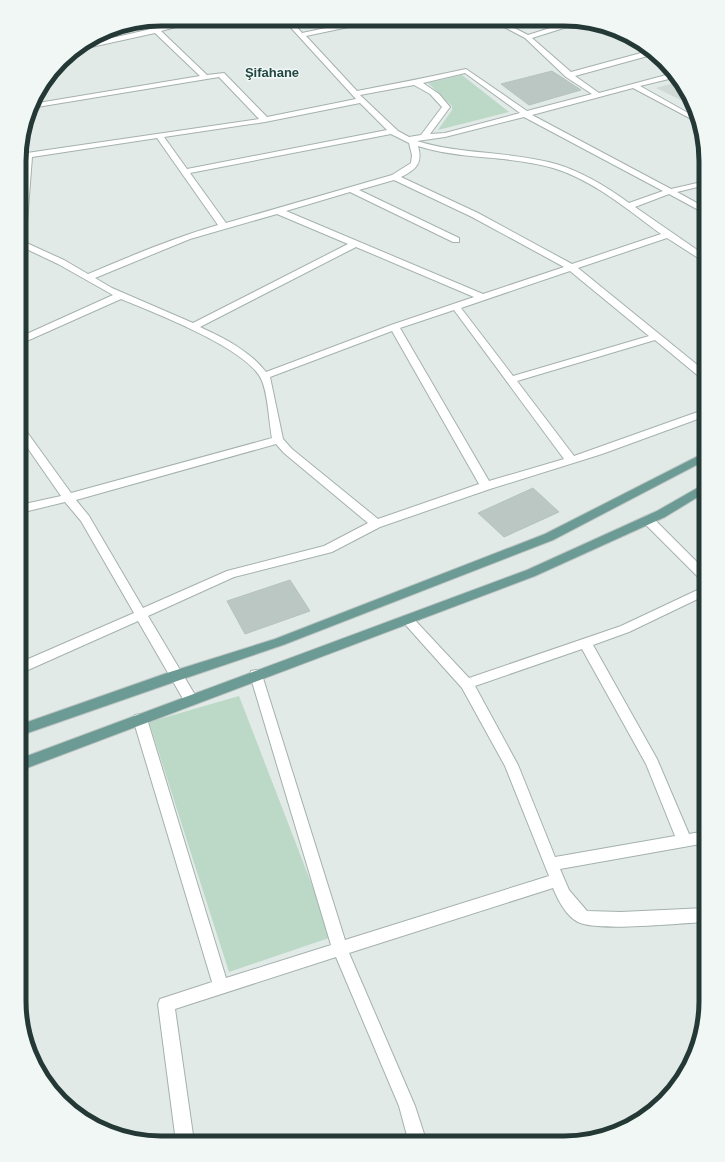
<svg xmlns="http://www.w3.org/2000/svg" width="725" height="1162" font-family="Helvetica,sans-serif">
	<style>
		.built { fill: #d0dad6 }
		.green { fill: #bcd9c7 }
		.building { fill: #bac7c3; stroke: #b5c3be }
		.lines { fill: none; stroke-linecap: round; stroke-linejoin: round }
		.minor-casing { stroke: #a5b1ae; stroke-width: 2 }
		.major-casing { stroke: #bdc4c2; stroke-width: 2 }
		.minor { fill: #fff; fill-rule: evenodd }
		.major { fill: #6b9b94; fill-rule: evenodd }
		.labels { text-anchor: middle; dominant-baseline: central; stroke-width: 3; stroke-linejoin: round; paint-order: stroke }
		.far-district-label { font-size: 13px; font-weight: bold; fill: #224843; stroke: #f1f7f5 }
		.rim { fill: none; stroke: #243935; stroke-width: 5 }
	</style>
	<rect width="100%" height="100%" fill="#e1eae7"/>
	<!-- built -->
	<path class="built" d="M677,82L695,107L656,88Z"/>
	<!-- green -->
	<path class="green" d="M462,75L509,112L438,130L452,110V106L428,83Z
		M239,696L332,937L229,972L149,722Z"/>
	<!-- building -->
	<path class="building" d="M552,71L581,90L529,105L501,84Z
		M533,488L559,512L504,537L478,513Z
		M290,580L310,611L245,634L227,601Z"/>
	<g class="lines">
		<!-- minor casing -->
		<g class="minor-casing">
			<path id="minor" d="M194,19H205L161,31L207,75L224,73L267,117L356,99L283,19H290L302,33L364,20H375L372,22L306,36L357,91C393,84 430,77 466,69L527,111L592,94L566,77L525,38L491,20H499L528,35L575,20L586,21L532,38L571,72L652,50L655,54L575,76L599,93L670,74L673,78L640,86L697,118L699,123L633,88L532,115L671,189L706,181V185L677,192L706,208V214L669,194L635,207L706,256V263L667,238L578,268L706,372V380L702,379L655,340L517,381L574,456L706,409V416L602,454L490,489L380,527L332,552L234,577L148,616L198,700L196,704L191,705L186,704L138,621L19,674V663L134,613L81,521L65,502L20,513V505L61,496L20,437V427L24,428L71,493L272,438C269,422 268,395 262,381C250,349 152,312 121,299L20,344V337L113,295L58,264L20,246V240L64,260L88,274C131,256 173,238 218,225L157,138L32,157L27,222L20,228L24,158H20V154L259,119L219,77L31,108L32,104L200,76L155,33L73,51L82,45ZM465,73L520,113L445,133L430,134L450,107L439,94L423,83ZM414,85L430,94L442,107L421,135L409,137L398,131L360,95ZM360,103L387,130L187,169L164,137L265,122ZM524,117L663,191L629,203C607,187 583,172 556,164C511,151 462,155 417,141L445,137ZM391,134L409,143L412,155L411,163L392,175L226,223L190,173ZM418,146C461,160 509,155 553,168C593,180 628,210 661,234L572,264L478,213L401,177C416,170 423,163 418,146ZM394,180L472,217L564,267L483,294L286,211L350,192L453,242H459V238L359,190ZM277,214L348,244L193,323L112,288L95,278L190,239ZM356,247L474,297L391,325L266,372C250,351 224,338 200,327ZM570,271L649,336L513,376L461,308ZM454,310L564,459L489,481L400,328ZM392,331L479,484L378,519L292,449L283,439L270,377ZM276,444L284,453L368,523L324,546L227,571L143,608L89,516L76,500Z
				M648,516L652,517L706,571V582L702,581L644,523L642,520L644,517Z
				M706,586V595L629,632L593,645L657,759L689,834L706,831V843L560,869L569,890L587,911L621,912L706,908V922C680,923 598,932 578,922C566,916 558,900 553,888L349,953L415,1106L427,1143H409L399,1106L336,957L175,1009L194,1142H176L158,1004L160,999L212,982L133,719L135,715L140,714L145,715L147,719L226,978L331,945L250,675L251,671L256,670L261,671L262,675L345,940L549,876L505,766L462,688L403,622L401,619L403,616H411L469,678L621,626ZM582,649L646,764L675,836L555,857L518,765L475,686Z"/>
		</g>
		<!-- major casing -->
		<g class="major-casing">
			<path id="major" d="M706,452V460L553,540L283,645L180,680L19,736V725L170,672L275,639L545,534Z
				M706,483V492L665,517L535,576L19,771V759L527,570L657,511Z"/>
		</g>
		<!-- minor -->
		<use href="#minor" class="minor"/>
		<!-- major -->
		<use href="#major" class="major"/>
	</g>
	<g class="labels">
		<!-- far-district labels -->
		<g class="far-district-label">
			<text x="272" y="72">Şifahane</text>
		</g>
	</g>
	<!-- crop -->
	<path d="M0 0H725V1162H0ZM161 26H564A135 135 0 0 1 699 161V1001A135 135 0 0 1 564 1136H161A135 135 0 0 1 26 1001V161A135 135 0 0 1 161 26Z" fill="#f1f7f5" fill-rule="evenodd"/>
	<path class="rim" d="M161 26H564A135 135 0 0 1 699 161V1001A135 135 0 0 1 564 1136H161A135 135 0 0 1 26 1001V161A135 135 0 0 1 161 26Z"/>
</svg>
